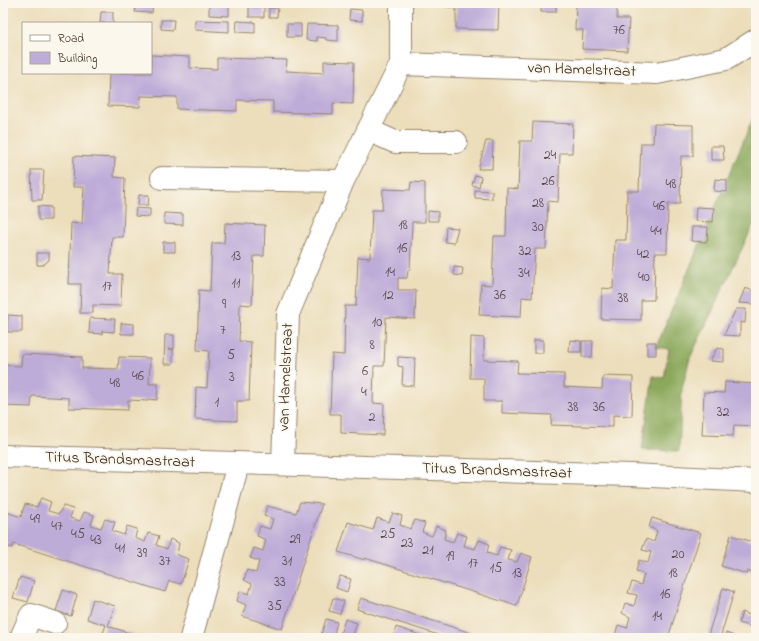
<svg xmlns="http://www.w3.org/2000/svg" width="759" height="641" font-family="'Indie Flower',sans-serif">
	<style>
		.forest { fill: #8ba95c; stroke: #636a3d }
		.building { fill: #beacd8 }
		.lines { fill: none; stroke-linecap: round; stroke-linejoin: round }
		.minor-casing { stroke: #94846c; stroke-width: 24 }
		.minor { stroke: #fff; stroke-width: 22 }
		.labels { text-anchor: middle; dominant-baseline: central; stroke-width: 3.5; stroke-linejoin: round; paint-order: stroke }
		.number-label { font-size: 14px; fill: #5c4a4c }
		.street-label { font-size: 16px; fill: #3b2a1e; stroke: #fbf7ec }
	</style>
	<rect width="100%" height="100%" fill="#fbf7ec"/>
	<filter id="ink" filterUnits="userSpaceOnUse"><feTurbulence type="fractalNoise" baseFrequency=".025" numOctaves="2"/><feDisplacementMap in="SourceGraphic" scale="8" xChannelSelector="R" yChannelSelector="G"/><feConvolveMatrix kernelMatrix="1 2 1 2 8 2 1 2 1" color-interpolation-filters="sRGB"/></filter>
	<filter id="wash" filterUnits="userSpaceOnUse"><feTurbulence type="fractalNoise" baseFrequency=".012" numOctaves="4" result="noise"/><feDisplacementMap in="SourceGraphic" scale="16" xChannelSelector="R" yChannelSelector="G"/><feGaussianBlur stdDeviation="0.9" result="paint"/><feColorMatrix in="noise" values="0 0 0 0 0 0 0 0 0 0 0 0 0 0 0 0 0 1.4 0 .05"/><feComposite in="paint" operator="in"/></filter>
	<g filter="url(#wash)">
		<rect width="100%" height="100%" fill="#ecdebb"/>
		<!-- forest -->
		<path class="forest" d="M756,111V219L690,358L682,388L679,451L642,450L653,376L664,378L669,349L656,347Z"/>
		<g id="blocks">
			<!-- building -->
			<path class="building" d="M136,3H153L152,13L135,12Z
				M209,3H229V16L209,15Z
				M445,3H499L498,30L456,29V7H445Z
				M541,3H556V12H541Z
				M576,3H617V19H629L627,51L582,49L583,30H575Z
				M249,7H264V17H249Z
				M269,8H278L277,17H269Z
				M350,9L362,10V21L349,20Z
				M101,12H113V23H100Z
				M161,20H174L173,30L161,29Z
				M195,20L229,21V32L195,30Z
				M237,21L255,22V33L236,32Z
				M287,24H301V37H287Z
				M307,24L338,25V41L326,40V38L317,37V41L306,40Z
				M151,55L190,57V68L217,69V58L257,59L287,60L286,71L324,73V61L354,62L353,104L333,103V114L273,112V101L237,100V111L177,109V97L141,96L140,107L108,106L109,73H151Z
				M533,122L573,124L572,153H560L558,202L548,201L546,249H535L532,298L522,297L521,317L479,315L481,284L492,285L494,236H506L507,188L518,189L520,141H532Z
				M654,124L693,125V156H681L680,204H668L667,253H655L654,300H641V320L601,319L602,288L613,289L615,240H626L627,191H639L641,143H653Z
				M486,141H493L492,169H478Z
				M711,146H723L724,160H711Z
				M74,156L115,158L114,177L125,178L123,237H112L110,274H122L121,306L93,305V313H80L81,284H69L71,223L82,224L84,187H73Z
				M31,170H44L42,200H32Z
				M475,175L481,177L479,187L472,185Z
				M715,179L727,180V192L714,191Z
				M411,182L425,183V222H412L410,270H408L407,278H398V290H416L415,319L386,317L384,366H374L373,403L384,404L383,435L341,433V414H330L332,354L344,355L345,306H356L358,257L370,258L372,210H382L383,189L410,190Z
				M475,190L492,191V199L475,198Z
				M139,195H149L148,205H138Z
				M38,206L51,207V220H38Z
				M696,207L714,208L713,222L695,221Z
				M136,208L150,209V217L135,216Z
				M428,211L438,212V221H428Z
				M164,213L183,214V225L164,224Z
				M225,223L265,225L264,256H254L252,305L240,304L239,341L251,342L249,401H237V421L195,419L196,387L207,388L209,351L197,350L199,290L210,291L212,243H224Z
				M446,227L458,228L454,243L445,242Z
				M692,227H708L707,242L691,241Z
				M163,242H175V252H163Z
				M37,253H49V260L43,265H37Z
				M454,267L463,268L462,276L454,275Z
				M745,288L756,292L755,304L739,303Z
				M736,309H746L745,323L740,322V336L724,335Z
				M8,315L22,316V332H7Z
				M90,318L115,319L114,332L102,331V334L89,333Z
				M121,323L134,324V334H121Z
				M165,335H174V349H168H173V364H164Z
				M471,337L484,338V360L518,361L517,373L564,374V387L602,389L603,376L633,377L632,416L613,415V427L551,425L552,415L502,413V401H484V378H470Z
				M534,340H543V353H534Z
				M570,340L581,341V352H569Z
				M582,341H593L592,357H582Z
				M647,342H656V355H647Z
				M756,342V354H754V343Z
				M717,348L724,349V362L710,361Z
				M22,354L82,357V368L118,369L119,357L150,358L149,384H158L157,400L148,399V401L128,400V410L69,408V398L51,397L32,396L31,407L3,406V365L21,366Z
				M398,357L415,358L414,386L402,385L403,367L398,366Z
				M725,382L756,384V426L734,425L733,436L702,435L704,392L724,393Z
				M41,498L51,502L48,511L59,514L63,506L73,509L70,518L80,521L84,512L94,515L91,525L101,528L105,519L115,522L112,531L124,535L127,526L137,529L135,538L145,542L148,533L159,536L156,545L167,549L170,539L179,543L177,555L189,559L181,584L169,581L165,592L14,544L12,548L3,545V511L21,517L25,504L37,507Z
				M300,502L322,504L282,629L242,616L246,605L237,601L240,591L249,594L252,584L244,580L247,570L256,573L259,561L250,558L254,548L263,551L266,540L257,536L260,526L270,529L273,519L264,516L267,506L296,513Z
				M393,513L402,516L400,525L411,529L415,520L425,523L422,532L432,536L436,526L446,530L444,539L453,542L457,533L467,536L464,546L475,549L479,540L489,544L487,553L497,556L500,547L511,550L508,560L517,562L521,553L532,557L517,606L365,558V560L338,552L348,522L373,530L377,518L389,522Z
				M652,518L701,533L668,638H623L615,635L618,625L627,628L630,617L622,613L625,603L634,606L637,595L628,593L632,582L641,585L644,574L636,571L639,560L648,563L651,552L642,550L646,539L654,542L657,531L649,527Z
				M731,535L756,543V574L747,571V574L721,566Z
				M340,576L351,579L347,592L336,588Z
				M20,577L34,581L28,602L13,598Z
				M723,588L734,592L728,612L720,638H707Z
				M63,590L77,595L71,616L56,611Z
				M333,598L344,601L340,614L329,611Z
				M361,598L487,638H448L375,615L357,609Z
				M93,599L115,606L108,626L144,638H101L106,625L87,619Z
				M742,612L756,617V628L739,623Z
				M326,619L337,622L333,638L321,635Z
				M345,619L357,623L352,638H339Z
				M396,627L429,638H393Z
				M726,633L737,637L736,638H725Z"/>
		</g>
	</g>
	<g filter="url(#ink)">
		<use href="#blocks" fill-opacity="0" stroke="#94846c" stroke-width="1"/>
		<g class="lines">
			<!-- minor casing -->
			<g class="minor-casing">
				<path id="minor" d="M401,64L657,73L726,59L756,40
					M368,130L395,142H456
					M162,178L343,181
					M3,456L631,475L756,481
					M283,464L288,314L343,181L401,64V3
					M21,638L31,615L55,623
					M191,638L238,464"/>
			</g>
			<!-- minor -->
			<use href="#minor" class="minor"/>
		</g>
	</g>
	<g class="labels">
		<!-- number labels -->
		<g class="number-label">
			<text x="619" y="30">76</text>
			<text x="550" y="155">24</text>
			<text x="548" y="181">26</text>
			<text x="671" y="184">48</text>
			<text x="538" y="203">28</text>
			<text x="659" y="206">46</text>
			<text x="403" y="225">18</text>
			<text x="538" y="227">30</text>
			<text x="656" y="231">44</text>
			<text x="402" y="248">16</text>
			<text x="525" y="251">32</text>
			<text x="643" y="254">42</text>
			<text x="236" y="256">13</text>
			<text x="390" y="272">14</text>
			<text x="524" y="273">34</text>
			<text x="644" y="277">40</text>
			<text x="236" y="283">11</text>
			<text x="107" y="286">17</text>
			<text x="388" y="295">12</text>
			<text x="500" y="295">36</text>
			<text x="623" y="298">38</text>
			<text x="224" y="304">9</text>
			<text x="377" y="322">10</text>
			<text x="223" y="330">7</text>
			<text x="372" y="345">8</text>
			<text x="231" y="355">5</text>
			<text x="365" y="371">6</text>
			<text x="138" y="376">46</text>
			<text x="232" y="377">3</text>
			<text x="115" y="383">48</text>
			<text x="364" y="392">4</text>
			<text x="217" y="402">1</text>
			<text x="573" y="407">38</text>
			<text x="599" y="407">36</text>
			<text x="723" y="412">32</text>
			<text x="372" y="417">2</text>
			<text x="35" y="519">49</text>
			<text x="57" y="526">47</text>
			<text x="78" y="534">45</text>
			<text x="388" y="534">25</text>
			<text x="295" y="539">29</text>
			<text x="96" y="540">43</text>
			<text x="407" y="543">23</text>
			<text x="120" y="548">41</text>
			<text x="428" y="550">21</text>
			<text x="142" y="553">39</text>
			<text x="678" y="554">20</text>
			<text x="450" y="556">19</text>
			<text x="165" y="561">37</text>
			<text x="287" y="561">31</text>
			<text x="473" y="563">17</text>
			<text x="496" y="568">15</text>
			<text x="517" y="573">13</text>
			<text x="673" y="573">18</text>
			<text x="280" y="582">33</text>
			<text x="665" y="594">16</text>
			<text x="275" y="606">35</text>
			<text x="657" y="616">14</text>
		</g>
		<!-- street labels -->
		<g class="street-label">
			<text transform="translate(582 70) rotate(2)">van Hamelstraat</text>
			<text transform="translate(286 377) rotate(-88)">van Hamelstraat</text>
			<text transform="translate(120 460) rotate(2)">Titus Brandsmastraat</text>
			<text transform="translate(497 471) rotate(2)">Titus Brandsmastraat</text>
		</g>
	</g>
	<!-- margin -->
	<rect width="759" height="641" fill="none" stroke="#fbf7ec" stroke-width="16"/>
	<!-- legend -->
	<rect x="22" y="22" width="130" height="52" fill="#fbf7ec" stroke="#aea59a"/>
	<rect x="30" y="35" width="20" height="6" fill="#ffffff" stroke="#aea59a"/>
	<text x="58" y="42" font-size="12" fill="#3b2a1e">Road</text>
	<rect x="30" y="52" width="20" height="12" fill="#beacd8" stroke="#aea59a"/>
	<text x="58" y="62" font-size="12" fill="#3b2a1e">Building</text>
</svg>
